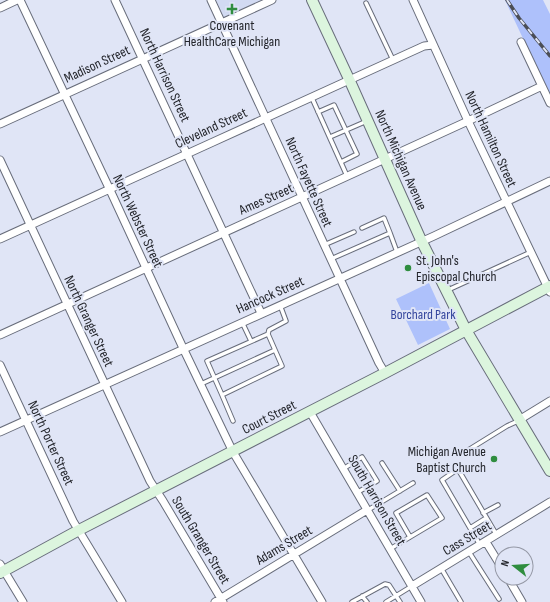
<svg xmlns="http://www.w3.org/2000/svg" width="550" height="602" font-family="'Sofia Sans Condensed',sans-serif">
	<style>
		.built { fill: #d2daf2 }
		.green { fill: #aec1fb }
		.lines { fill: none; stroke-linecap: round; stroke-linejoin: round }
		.lane-casing { stroke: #686d7b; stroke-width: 5.5 }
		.street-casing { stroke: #686d7b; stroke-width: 9 }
		.secondary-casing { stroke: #686d7b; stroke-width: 12 }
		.lane { stroke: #fff; stroke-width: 3.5 }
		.street { stroke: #fff; stroke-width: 7 }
		.secondary { stroke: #dcf5de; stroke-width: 10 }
		.rail-casing { stroke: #4b4e56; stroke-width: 3.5 }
		.rail { stroke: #e0e5f6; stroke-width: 2; stroke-dasharray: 6; stroke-linecap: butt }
		.poi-dot { fill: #2f8d3f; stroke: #e0e5f6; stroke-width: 1.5 }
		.labels { text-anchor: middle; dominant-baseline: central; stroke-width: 4; stroke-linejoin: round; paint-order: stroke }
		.poi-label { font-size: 14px; fill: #23252b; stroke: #e0e5f6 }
		.street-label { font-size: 14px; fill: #23252b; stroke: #e0e5f6 }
		.park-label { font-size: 14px; fill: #33449c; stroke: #e0e5f6 }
	</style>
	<rect width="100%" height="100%" fill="#e0e5f6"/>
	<!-- built -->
	<path class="built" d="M216,0H263L224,18Z"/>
	<!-- green -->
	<path class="green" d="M505,0H543L550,14V96Z
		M429,283L450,329L418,345L396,299Z"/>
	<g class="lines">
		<!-- lane casing -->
		<g class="lane-casing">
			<path id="lane" d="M366,3L393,60
				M312,98L347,176
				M318,112L334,105L357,154L341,162
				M330,137L367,121
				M362,228L384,218L390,233
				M324,245L354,232
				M331,259L390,233L397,252
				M448,290L531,252
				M242,322L251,341
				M268,334L269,330L286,321L280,305
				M201,384L275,350L282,366L222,395L233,421
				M222,395L207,361L268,334L275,350
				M465,452L507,426L518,421
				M382,463L400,491
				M343,469L362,457L377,481L358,492
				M368,510L413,483
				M483,513L498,505
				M470,528L486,518
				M480,545L442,480L458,469L496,534
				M390,549L442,518L427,495L396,513L410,537
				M469,552L499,599
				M441,568L461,602
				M362,596L367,602
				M352,602L385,584L389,585L400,602
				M386,602L412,586"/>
		</g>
		<!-- street casing -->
		<g class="street-casing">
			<path id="street" d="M20,0L110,190L183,348L233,452L322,602
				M115,0L261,313
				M211,0C267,121 323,242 379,363L385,373
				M413,0L468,121L550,292
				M0,8L17,0
				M521,42L550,103
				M0,124L272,0
				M0,160L150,481L163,501L223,602
				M0,239C141,174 283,111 424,46L433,45
				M0,335L468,121L542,86
				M0,365L73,521L122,602
				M310,412L421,602
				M519,420L550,401
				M0,432L434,236L550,181
				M486,542L502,568
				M0,564L23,602
				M508,578L522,602
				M412,586L550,502
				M215,602L367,510"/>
		</g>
		<!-- secondary casing -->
		<g class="secondary-casing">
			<path id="secondary" d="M312,0L349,79L421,240L466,330L550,471
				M0,573L79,530L385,373L550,286"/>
		</g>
		<!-- lane -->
		<use href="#lane" class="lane"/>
		<!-- street -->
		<use href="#street" class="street"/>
		<!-- secondary -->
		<use href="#secondary" class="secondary"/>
		<!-- rail casing -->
		<g class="rail-casing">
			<path id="rail" d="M507,0L519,18L550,56"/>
		</g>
		<!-- rail -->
		<use href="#rail" class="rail"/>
	</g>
	<!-- markers -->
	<g class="poi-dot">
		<path d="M230 3h4v4h4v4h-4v4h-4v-4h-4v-4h4z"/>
		<circle cx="408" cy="268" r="4"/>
		<circle cx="494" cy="459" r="4"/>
	</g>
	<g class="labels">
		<!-- poi labels -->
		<g class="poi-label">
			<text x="232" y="25">Covenant<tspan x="232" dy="16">HealthCare Michigan</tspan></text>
			<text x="416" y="260" text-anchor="start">St. John's<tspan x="416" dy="16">Episcopal Church</tspan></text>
			<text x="486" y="451" text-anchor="end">Michigan Avenue<tspan x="486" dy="16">Baptist Church</tspan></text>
		</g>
		<!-- street labels -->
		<g class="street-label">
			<text transform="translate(97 64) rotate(-25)">Madison Street</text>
			<text transform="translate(165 75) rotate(65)">North Harrison Street</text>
			<text transform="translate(211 128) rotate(-25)">Cleveland Street</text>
			<text transform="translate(491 139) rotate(65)">North Hamilton Street</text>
			<text transform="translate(401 160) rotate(66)">North Michigan Avenue</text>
			<text transform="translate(309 182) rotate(66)">North Fayette Street</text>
			<text transform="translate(266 199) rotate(-24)">Ames Street</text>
			<text transform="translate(138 221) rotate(65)">North Webster Street</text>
			<text transform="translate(270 295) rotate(-24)">Hancock Street</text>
			<text transform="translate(89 321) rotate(65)">North Granger Street</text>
			<text transform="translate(269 417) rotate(-27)">Court Street</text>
			<text transform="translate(51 443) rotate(65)">North Porter Street</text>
			<text transform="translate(377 500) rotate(60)">South Harrison Street</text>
			<text transform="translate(467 538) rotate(-31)">Cass Street</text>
			<text transform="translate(201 540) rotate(59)">South Granger Street</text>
			<text transform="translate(284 545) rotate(-31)">Adams Street</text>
		</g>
		<!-- park labels -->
		<g class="park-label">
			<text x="423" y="314">Borchard Park</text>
		</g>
	</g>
	<!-- north arrow -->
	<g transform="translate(514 566) rotate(287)"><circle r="19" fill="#e0e5f6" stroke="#9498a5"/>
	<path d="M0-3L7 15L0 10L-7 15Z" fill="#2f8d3f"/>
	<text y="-6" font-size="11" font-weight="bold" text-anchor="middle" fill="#23252b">N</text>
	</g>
</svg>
